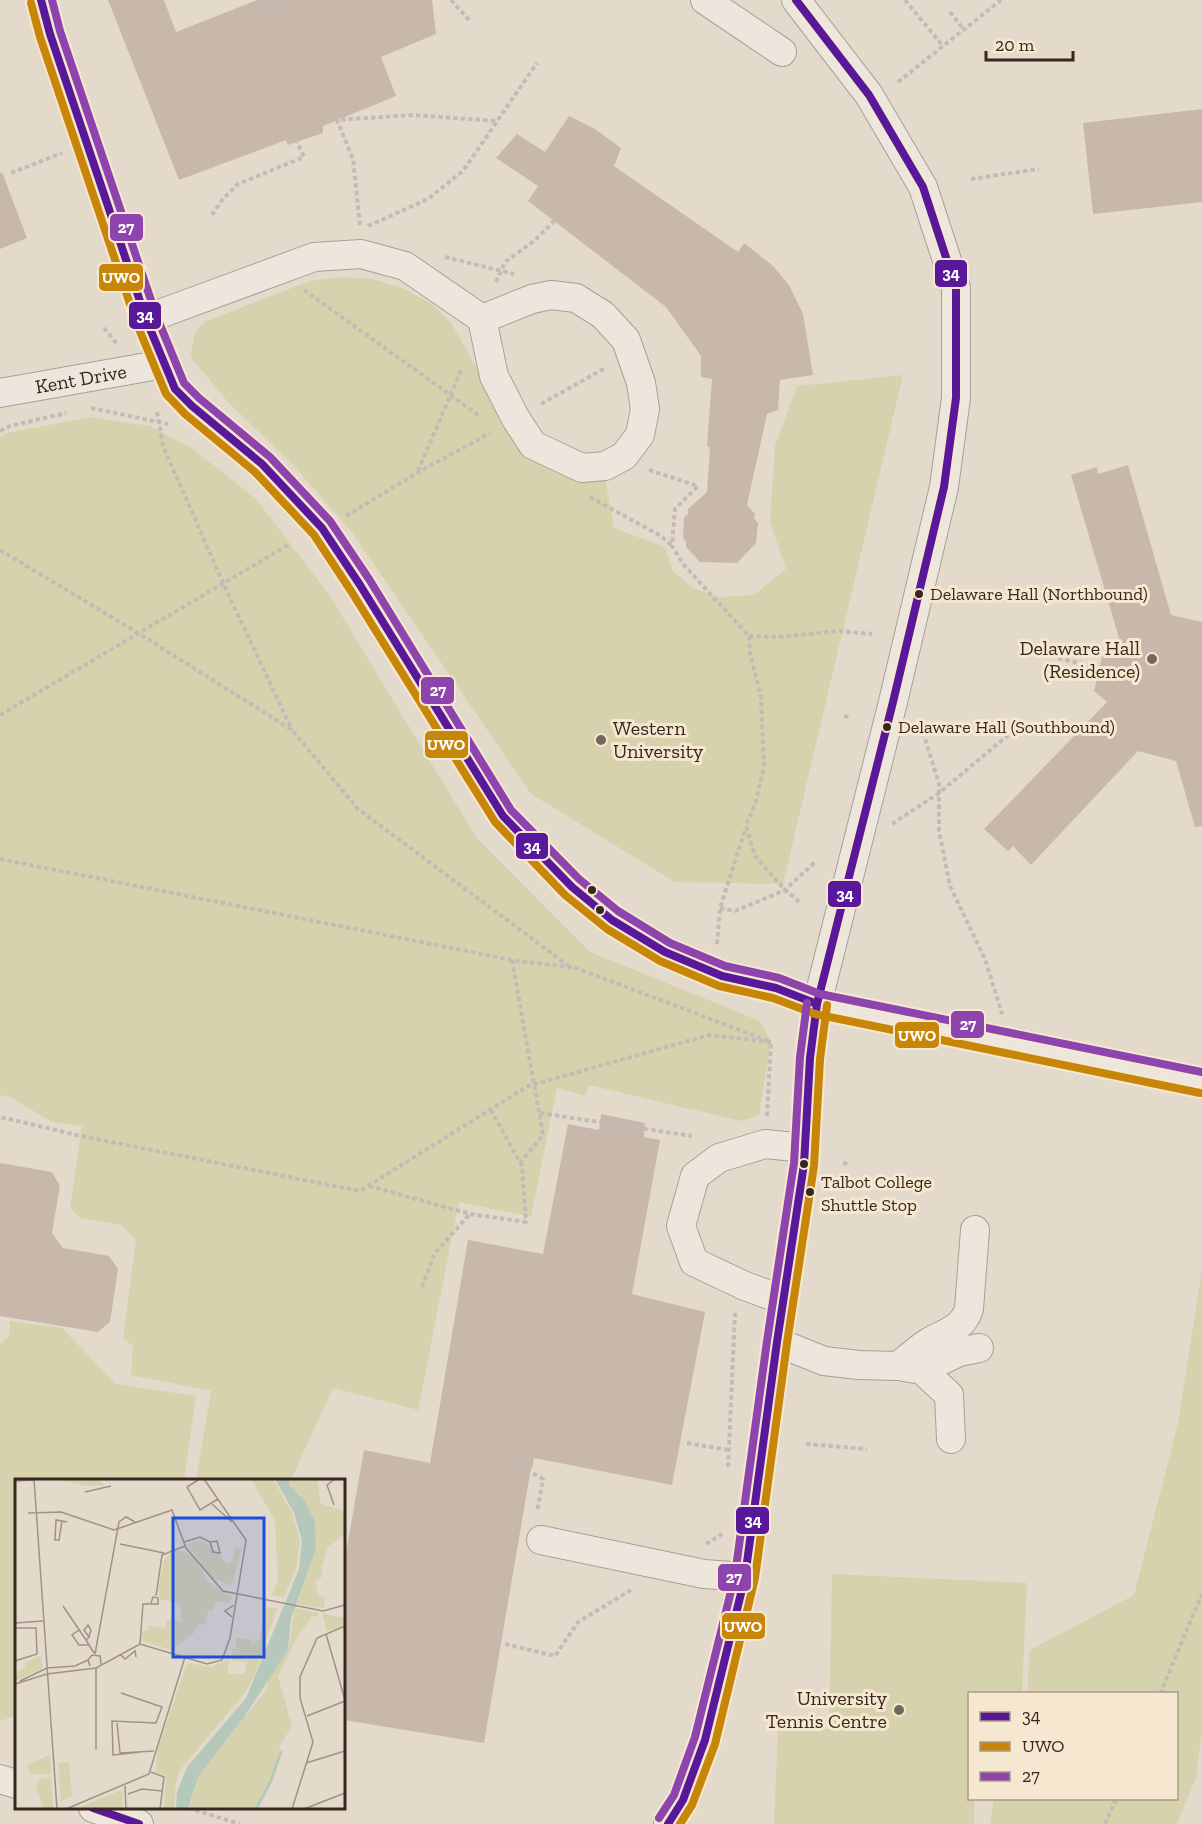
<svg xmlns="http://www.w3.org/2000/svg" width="1202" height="1824" font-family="'Zilla Slab',serif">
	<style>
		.green { fill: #d6d2ae }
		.building { fill: #c8b8ac }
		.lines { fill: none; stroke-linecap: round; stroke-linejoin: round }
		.minor-casing { stroke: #a99f95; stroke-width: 30 }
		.path { stroke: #c4bcb4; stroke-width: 4; stroke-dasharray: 4.5 3; stroke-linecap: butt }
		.minor { stroke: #ece6dd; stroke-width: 28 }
		.bus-1-casing { stroke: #f6e7d0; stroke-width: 12 }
		.bus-2-casing { stroke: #f6e7d0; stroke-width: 12 }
		.bus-3-casing { stroke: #f6e7d0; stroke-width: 12 }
		.bus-1 { stroke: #59189a; stroke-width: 8 }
		.bus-2 { stroke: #c78607; stroke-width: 8 }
		.bus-3 { stroke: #8e44ad; stroke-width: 8 }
		.bus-dot { fill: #37271d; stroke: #f6e7d0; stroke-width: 2 }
		.poi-dot { fill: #74665a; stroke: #f6e7d0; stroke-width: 2 }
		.labels { text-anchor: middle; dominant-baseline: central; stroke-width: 6; stroke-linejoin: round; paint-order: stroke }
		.bus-label { font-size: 18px; fill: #37271d; stroke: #f6e7d0; text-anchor: start }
		.street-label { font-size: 20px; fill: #37271d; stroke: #f6e7d0 }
		.poi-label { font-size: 20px; fill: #37271d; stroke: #f6e7d0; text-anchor: end }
		.inset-river { fill: none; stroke: #b6c8bc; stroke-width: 3 }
		.inset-road { fill: none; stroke: #9f9286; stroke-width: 1.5 }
		.view { fill: #1d4ed8; fill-opacity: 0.15; stroke: #1d4ed8; stroke-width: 3 }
		.inset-edge { fill: none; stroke: #37271d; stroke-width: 3 }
		.line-badge { stroke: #f6e7d0; stroke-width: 2 }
		.badge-label { font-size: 16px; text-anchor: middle; font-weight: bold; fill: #fff }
	</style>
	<rect width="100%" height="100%" fill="#e4dacc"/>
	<!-- green -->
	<path class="green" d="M343,277L373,279L405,289L432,304L451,323L509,424L605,477L614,528L665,547L673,571L693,588L720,597L754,595L786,569L770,522L775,446L797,386L903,375L783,884L675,882L531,794L351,531L293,465L228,402L190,356L195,333L204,322L310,281Z
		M91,417L150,426L193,449L256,499L330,596L476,837L590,952L760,1021L771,1042L759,1115L741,1121L589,1085L585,1096L557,1088L531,1217L459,1202L418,1410L333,1388L291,1480H196L211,1391L131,1375L133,1346L123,1338L136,1241L122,1225L80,1218L70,1208L82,1126L52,1122L10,1097L0,1095V437L7,433Z
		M1202,1269V1730L1196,1778L1177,1824H990L994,1799L1176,1798V1694L1027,1693L1030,1650L1134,1595L1178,1423Z
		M10,1321L62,1328L116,1384L196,1396L184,1480H16V1716L0,1721V1344L9,1337Z
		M832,1574L1027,1583L1022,1693L970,1694V1798L974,1799V1824H774L778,1726L829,1729Z"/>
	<!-- building -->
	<path class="building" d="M108,0H164L176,32L257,0H432L436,34L381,57L396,96L323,126V133L288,145L286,140L179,180Z
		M1202,109V202L1093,214L1083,123Z
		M569,116L595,129L621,148L614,166L738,252L744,243L772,265L789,285L803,314L813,375L780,380L778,410L767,414L747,505L755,514L754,518L758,523L756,543L737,563L700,562L686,547V542L683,538L684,517L688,514V509L707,492L710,447L707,446L712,379L701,377V356L666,307L528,201L538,186L496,158L517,134L545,152Z
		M2,172L27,238L0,249V173Z
		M1128,465L1171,615L1202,622V826L1195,827L1176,761L1138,751L1031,865L1013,846L1008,851L984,829L1107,702L1094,691L1104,649L1121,645L1071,475L1097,467L1098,474Z
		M601,1114L645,1123L644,1137L660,1140L632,1294L705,1312L672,1485L534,1458L532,1468H531L484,1743L344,1720V1564L364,1450L430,1463L468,1240L543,1254L568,1124L599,1130Z
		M0,1163L52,1172L60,1186L52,1233L63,1248L109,1256L118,1269L110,1322L98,1332L0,1316Z"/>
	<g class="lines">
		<!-- minor casing -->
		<g class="minor-casing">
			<g id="minor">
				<path d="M41,0L50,34L146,319L175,389L192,406L262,464L322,528L360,585L503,816L572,887L612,920L665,952L722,976L776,988L817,1004L1202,1083"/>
				<path d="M705,0L782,52"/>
				<path d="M146,319L314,257L361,254L405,266L482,319L494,376L516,419L533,445L582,468L605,466L624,456L640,435L645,409L641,383L626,340L603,315L576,298L551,295L532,299L482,319"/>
				<path id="s1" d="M0,393L164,364"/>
				<path d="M783,1300L745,1286L694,1262L681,1226L695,1176L719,1158L765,1144L805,1148"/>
				<path d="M777,1342L824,1361L859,1365L898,1366L922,1370L949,1395L951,1439"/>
				<path d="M898,1366C908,1358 918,1349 929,1342C946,1332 962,1330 969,1309L975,1230"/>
				<path d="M922,1370L959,1352L979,1348"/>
				<path d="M541,1540L704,1574L745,1577"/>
				<path d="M0,1779L16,1784"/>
				<path d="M93,1808L139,1824"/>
				<path d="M668,1824L683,1800L705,1740L745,1577L777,1342L804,1164L810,1058L817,1004L893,702L944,487L956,398V288L923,187L869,95L796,0"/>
			</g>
		</g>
		<!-- path -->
		<path class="path" d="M451,0L470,21
			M905,0L943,46
			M950,12L964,30
			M266,14L281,0
			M898,82L1001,0
			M11,173L62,153
			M971,179L1039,169
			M212,215L222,200L238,184L304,157L297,142
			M360,225L353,159L337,120L413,115L496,121
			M368,226L428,199L463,171L537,63
			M445,257L514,274
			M496,282L505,262L534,241L554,221
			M304,290L481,417
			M104,328L117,344
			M541,404L605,368
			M91,408L168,424
			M157,412L163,446L224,585L292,730
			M0,431L10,426L66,413
			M649,470L698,486L675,509L672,546L683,564L749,636L750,654L761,697L764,766L756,801L746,825L755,856L785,890L802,904
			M418,471L462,368
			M590,497L661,536L672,546
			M346,516L417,473L490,433
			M0,550L138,633L292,730L358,809L570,967
			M951,601L958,602
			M749,636L779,637L839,631L872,634
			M1058,658L1100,668
			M0,715L290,544
			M844,716L851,718
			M923,732L939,784V831L950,886L985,959L1002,1014
			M892,824L939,793L1013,731
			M0,859L512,960L576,968L771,1042L709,1035L528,1086L360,1191L81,1136L0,1117
			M720,908L735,911L785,890L815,862
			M717,944L720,908L746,827
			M512,960L543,1135L520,1163
			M540,1113L692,1136
			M767,1116L771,1042
			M843,1163L849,1164
			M369,1186L470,1214L526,1222L522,1166L491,1110
			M422,1287L435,1253L470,1214
			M687,1443L729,1450
			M806,1444L867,1449
			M520,1466L543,1479L537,1512
			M728,1467L735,1313
			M706,1544L722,1534
			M505,1644L555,1656L578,1622L631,1590
			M1160,1694L1202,1594
			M188,1808L240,1824
			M1105,1824L1117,1798"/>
		<!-- minor -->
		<use href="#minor" class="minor"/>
		<!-- bus-1 casing -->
		<g class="bus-1-casing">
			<path id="bus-1" d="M41,0L50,34L146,319L175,389L192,406L262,464L322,528L360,585L503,816L572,887L612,920L665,952L722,976L776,988L817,1004
				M93,1808L139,1824
				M668,1824L683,1800L705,1740L745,1577L777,1342L804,1164L810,1058L817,1004L893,702L944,487L956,398V288L923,187L869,95L796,0"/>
		</g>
		<!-- bus-2 casing -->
		<g class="bus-2-casing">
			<path id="bus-2" d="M31,3L40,37L136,322L166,394L185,414L255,472L314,535L351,591L495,822L565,895L607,929L660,961L719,986L773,998L815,1014L1200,1093
				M680,1824L692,1805L715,1744L755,1578L787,1343L814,1166L820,1059L827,1005"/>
		</g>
		<!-- bus-3 casing -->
		<g class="bus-3-casing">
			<path id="bus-3" d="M52,0L60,31L156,315L184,383L199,398L270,457L330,521L369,579L511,810L579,879L618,911L670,943L725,966L779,978L820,994L1202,1072
				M659,1818L674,1795L695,1737L735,1575L767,1341L794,1163L800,1057L807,1003"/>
		</g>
		<!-- bus-1 -->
		<use href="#bus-1" class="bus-1"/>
		<!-- bus-2 -->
		<use href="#bus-2" class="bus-2"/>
		<!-- bus-3 -->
		<use href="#bus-3" class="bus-3"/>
	</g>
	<!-- markers -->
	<g class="bus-dot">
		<circle cx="919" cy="594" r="5"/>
		<circle cx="887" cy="727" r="5"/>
		<circle cx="592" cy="890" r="5"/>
		<circle cx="600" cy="910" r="5"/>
		<circle cx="804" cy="1164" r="5"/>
		<circle cx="810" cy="1192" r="5"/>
	</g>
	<g class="poi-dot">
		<circle cx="1152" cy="659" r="6"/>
		<circle cx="601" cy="740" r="6"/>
		<circle cx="899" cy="1710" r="6"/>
	</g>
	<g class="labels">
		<!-- bus labels -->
		<g class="bus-label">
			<text x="930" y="594">Delaware Hall (Northbound)</text>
			<text x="898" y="727">Delaware Hall (Southbound)</text>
			<text x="821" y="1182">Talbot College<tspan x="821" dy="23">Shuttle Stop</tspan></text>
		</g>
		<!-- street labels -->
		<g class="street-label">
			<text stroke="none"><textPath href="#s1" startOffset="82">Kent Drive</textPath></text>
		</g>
		<!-- poi labels -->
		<g class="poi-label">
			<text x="1140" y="648">Delaware Hall<tspan x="1140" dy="23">(Residence)</tspan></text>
			<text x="613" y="728" text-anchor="start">Western<tspan x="613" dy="23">University</tspan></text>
			<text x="887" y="1698">University<tspan x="887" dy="23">Tennis Centre</tspan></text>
		</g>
	</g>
	<!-- overview -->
	<g transform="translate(15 1479)">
		<rect width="330" height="330" fill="#e4dacc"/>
		<path d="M37,0H82L90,6L73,7ZM236,0H258L277,34L285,62L281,90L269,118L257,116L263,101L260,42ZM274,0H302L306,25L327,31L330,36V55L313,68L306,89L308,97L300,103L303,115L310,120L309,129L282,125L301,70L300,44L290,22L274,5ZM181,61L192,64L213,85L218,82L219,69L227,68L217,106L198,100L172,66ZM158,72H169L177,77L194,103L217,118L214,124L200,122L198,132L193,131L190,146L183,145L179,154L156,171L127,162V152H132L133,147L150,149L152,141L159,140L168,144L164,125L145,120L143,110L149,81ZM251,128L262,129L240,196L230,214L164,292L160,308L157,305L161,309L159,330H149L151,297L141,293L142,272L172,184L197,188L214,180L213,194L229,196L232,183L217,182V170H221V159L236,160V165L244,161ZM280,129L303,134V138L297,137L283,157L263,197L277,248L266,264L255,302L240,330H174L184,296L252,210V202L274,168ZM307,134L330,139V146L312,153ZM26,177L28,189L0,202V194L10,189V183ZM35,275L36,295H15L12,287ZM54,283L57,316L46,323L43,284ZM36,298L38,330H29L21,307L25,300ZM108,311L107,330L65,328L104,312Z" fill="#d6d2ae"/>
		<path d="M260,0H274V6L290,22L300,43L301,70L276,140L273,171L228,240L184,296L173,330H161L162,313L172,288L231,219L284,90L287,61L279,34Z" fill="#b6c8bc"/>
		<path class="inset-river" d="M241,330L256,302L266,272"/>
		<path class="inset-road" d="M19,0L42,330M183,1L172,8L185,31L203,20M0,2L19,1M70,13L96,7M197,25L217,43M319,26L312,6L320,0M13,34L46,33L99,51L157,31L171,69L208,112L308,132L330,126M47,42L44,61H40L41,41L52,43M169,63L185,58L195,63L202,62L205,74L198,73L195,63M105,65L149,74M141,117L147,76L170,67M48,127L71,161M217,138L210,132L219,126M0,144L28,142M0,149H21L22,175L0,182M64,151L57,156L64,166H74M311,155L330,221M74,158L69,151L73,146L76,151L74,158L71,161L79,174M125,165L128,125H143V119L138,118L136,124M80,175L104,43L111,38L120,43M105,175L110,180L120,172L121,178M75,187L73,181L77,176L85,177L86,185M5,202L32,189L60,187L73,181M0,205L32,195L81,189L125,165L192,185L207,181L215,159L231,61L189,0M106,214L147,228L141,244L97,242L98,276L126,273M292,237L330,222M102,244L105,274M81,271V189M105,274L139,272M291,284L330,272M136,293L149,298L145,330M110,307L111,330M113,315L127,310L147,312M51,330L134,295L170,178M277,330L298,263L285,219V198L302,159L330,147M289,330L330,314"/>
		<path class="view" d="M158,39H249V178H158Z"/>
		<rect width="330" height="330" class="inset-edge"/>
	</g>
	<g class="line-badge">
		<rect x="109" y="213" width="35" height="29" rx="6" fill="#8e44ad"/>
		<rect x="934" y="259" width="34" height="29" rx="6" fill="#59189a"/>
		<rect x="98" y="263" width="46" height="29" rx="6" fill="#c78607"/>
		<rect x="128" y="301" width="34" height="29" rx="6" fill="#59189a"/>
		<rect x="420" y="676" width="35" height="29" rx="6" fill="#8e44ad"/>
		<rect x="424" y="730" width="45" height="29" rx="6" fill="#c78607"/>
		<rect x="515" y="832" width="34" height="28" rx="6" fill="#59189a"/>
		<rect x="827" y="880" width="35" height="28" rx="6" fill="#59189a"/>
		<rect x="950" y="1010" width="35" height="29" rx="6" fill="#8e44ad"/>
		<rect x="894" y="1021" width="46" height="28" rx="6" fill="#c78607"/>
		<rect x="735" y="1506" width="35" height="29" rx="6" fill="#59189a"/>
		<rect x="717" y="1563" width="35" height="29" rx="6" fill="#8e44ad"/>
		<rect x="721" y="1612" width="45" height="28" rx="6" fill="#c78607"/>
	</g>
	<g class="badge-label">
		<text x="126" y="233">27</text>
		<text x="951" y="279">34</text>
		<text x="121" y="283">UWO</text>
		<text x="145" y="321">34</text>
		<text x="438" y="696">27</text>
		<text x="446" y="750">UWO</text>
		<text x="532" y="852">34</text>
		<text x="845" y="900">34</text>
		<text x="968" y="1030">27</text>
		<text x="917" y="1041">UWO</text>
		<text x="753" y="1526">34</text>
		<text x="734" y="1583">27</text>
		<text x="743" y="1632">UWO</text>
	</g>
	<!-- legend -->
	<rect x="968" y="1692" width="210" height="108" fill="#f6e7d0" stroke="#aa9a88" stroke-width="1.5"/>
	<rect x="980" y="1712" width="30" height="9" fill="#59189a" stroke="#aa9a88" stroke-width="1.5"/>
	<text x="1022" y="1722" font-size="18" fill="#37271d">34</text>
	<rect x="980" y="1742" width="30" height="9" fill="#c78607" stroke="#aa9a88" stroke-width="1.5"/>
	<text x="1022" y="1752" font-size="18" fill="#37271d">UWO</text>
	<rect x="980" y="1772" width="30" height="9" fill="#8e44ad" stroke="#aa9a88" stroke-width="1.5"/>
	<text x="1022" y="1782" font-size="18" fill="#37271d">27</text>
	<!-- scale -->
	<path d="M986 51v9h87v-9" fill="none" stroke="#37271d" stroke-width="3"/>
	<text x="995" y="51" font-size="18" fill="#37271d" stroke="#f6e7d0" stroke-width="4.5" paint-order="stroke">20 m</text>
</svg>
